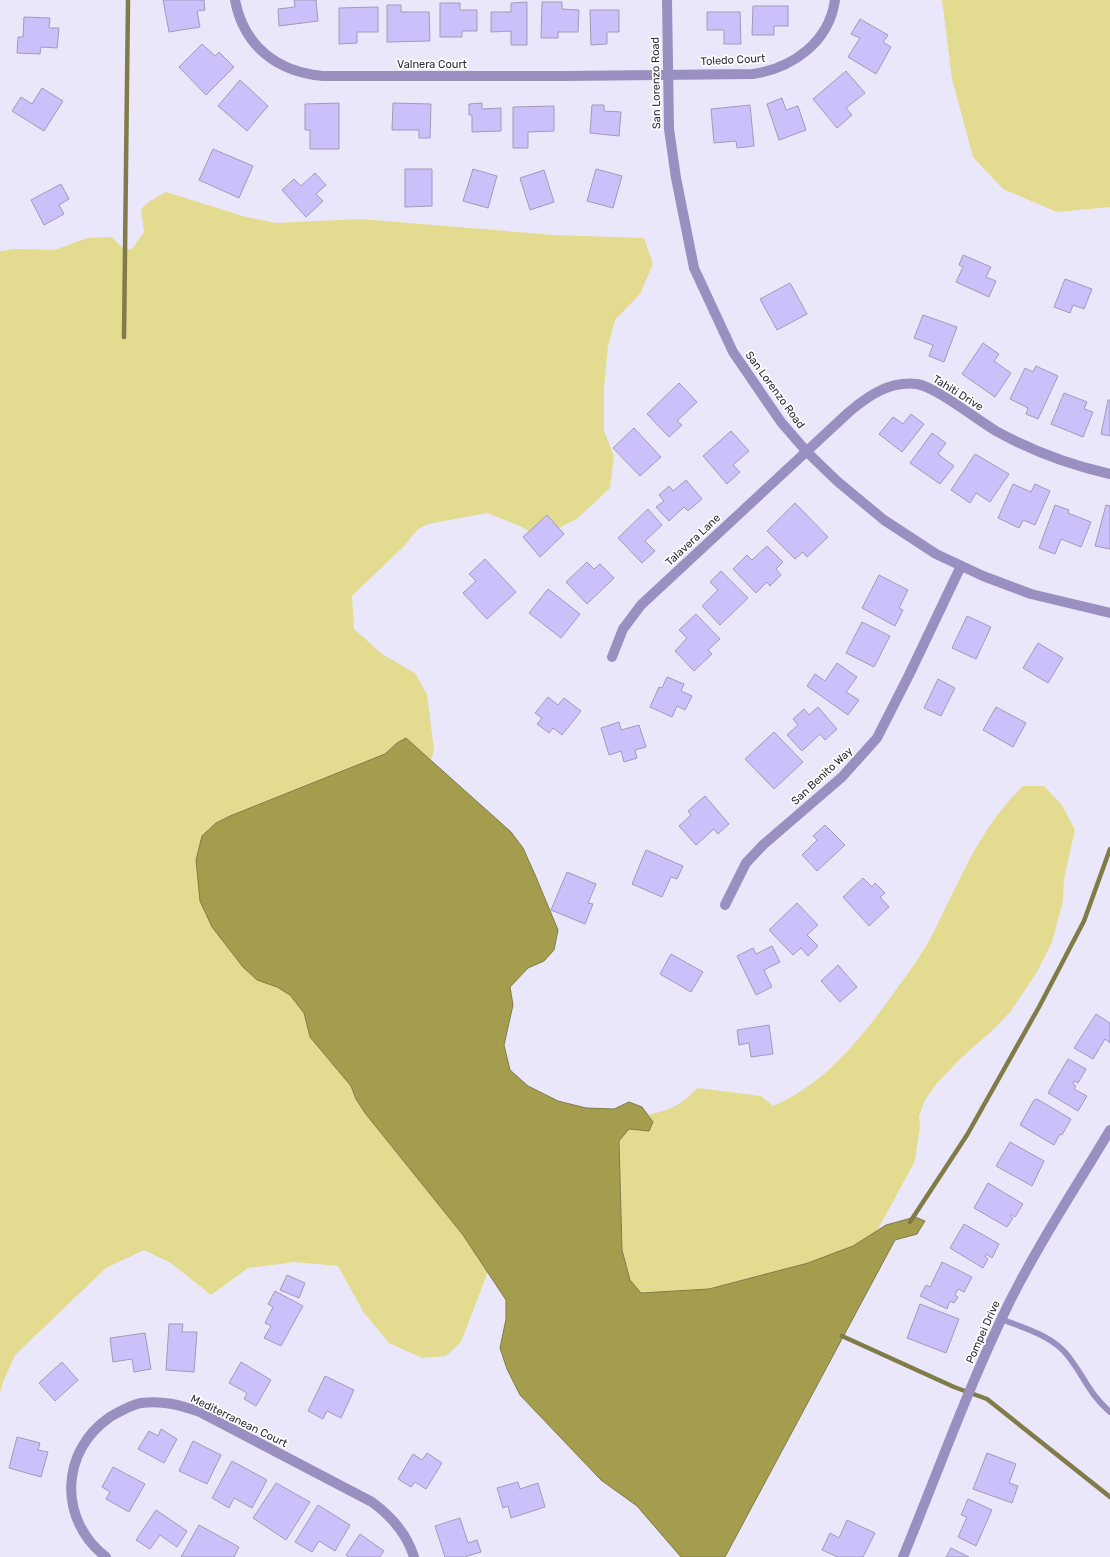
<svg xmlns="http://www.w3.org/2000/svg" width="1110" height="1557" font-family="Rubik,sans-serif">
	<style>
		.green { fill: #e3dc90 }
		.water { fill: #a59d4e; stroke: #817b47 }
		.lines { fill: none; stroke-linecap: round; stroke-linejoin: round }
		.stream { stroke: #817b47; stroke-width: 4.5 }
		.building { fill: #ccc0fb; stroke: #a19bb9 }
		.service { stroke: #998fc0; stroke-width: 6 }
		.minor { stroke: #998fc0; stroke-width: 10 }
		.tertiary { stroke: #998fc0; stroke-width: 10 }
		.labels { text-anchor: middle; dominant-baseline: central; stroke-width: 3.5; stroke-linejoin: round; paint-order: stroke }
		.street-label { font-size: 11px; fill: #2e2c38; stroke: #fff }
	</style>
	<rect width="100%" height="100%" fill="#eae7fa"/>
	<!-- green -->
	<path class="green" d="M942,0H1110V207L1057,212L1003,189L973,157L952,79Z
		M166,192L246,217L276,223L360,219L554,235L644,238L653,264L640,294L615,320L608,346L604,388V431L614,456L610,488L578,518L541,538L520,526L487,513L428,524L417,530L405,545L352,596L354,629L382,654L415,673L427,694L434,750L431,760L406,738L397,743L385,754L230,816L212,927L257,980L277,987L290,995L304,1013L310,1037L351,1086L356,1099L365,1113L463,1235L488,1272L461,1342L446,1356L422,1358L389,1343L364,1313L338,1266L295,1262L248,1268L211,1295L171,1263L144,1250L106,1268L15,1355L3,1382L0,1393V251L16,249L55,250L87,238L112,237L124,250L132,249L144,232L141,209L150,201Z
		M1023,786H1044L1062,805L1075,830L1064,879L1063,901L1052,942L1037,972L1011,1011L996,1027L960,1059L937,1083L925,1100L919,1116L920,1126L915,1161L877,1231L853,1246L808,1263L757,1276L709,1289L641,1293L630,1280L622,1250L619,1141L629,1128L653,1122L648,1115C670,1110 682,1105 697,1088L761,1096L773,1106C824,1084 856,1044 888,1001C902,981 917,962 929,941C958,886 977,830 1023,786Z"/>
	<!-- water -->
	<path class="water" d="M406,738L511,832L523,848L536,877L558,930L554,950L544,961L528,968L510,987L513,1005L504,1045L510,1070L528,1086L558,1101L586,1108L614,1109L629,1102L642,1107L653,1122L649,1131L629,1129L619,1141L622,1250L630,1280L641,1293L709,1289L808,1263L853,1246L886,1225L915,1217L925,1221L917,1234L895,1240L725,1557H681L637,1506L601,1480L520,1395L507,1369L500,1348L506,1319V1300L463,1235L365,1113L356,1099L351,1086L310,1037L304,1013L290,995L277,987L257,980L243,967L212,927L200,901L196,860L202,836L216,823L230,816L385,754L397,743Z"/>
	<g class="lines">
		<!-- stream -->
		<path class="stream" d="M124,337L128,0
			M910,1222L967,1135L1039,1007L1084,921L1110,849
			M842,1336L954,1387L987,1399L1110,1497"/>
	</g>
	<!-- building -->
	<path class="building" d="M163,0H204L205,10L197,11L200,27L169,32Z
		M294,0H316L318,21L279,26L278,9L295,7Z
		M527,2V45H511V31L491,32V12H511V3Z
		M542,2H562V9L579,10L578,32H558V38H541Z
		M440,3H460V10H477V31H462V37H440Z
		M387,5H401V12H429L430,41L387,42Z
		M753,6H788V26H774V35H752Z
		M378,7V32H357V43L339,44V8Z
		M590,10H619V32H607V44L591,45Z
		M707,12H740L741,44H724V30H707Z
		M24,17L50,18L49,28H59L57,48L41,47L40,54L17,53L18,37H23Z
		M860,19L888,35L883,42L891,47L876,74L848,57L860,38L851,34Z
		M202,44L215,56L219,52L234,67L206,95L179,67Z
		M846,71L865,93L846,108L852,115L837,128L813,99Z
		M240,80L268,106L247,131L218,106Z
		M42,88L63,101L44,131L12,111L21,97L32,104Z
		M782,98L786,110L798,106L806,130L779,140L767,104Z
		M339,103V149H310V130H305V104Z
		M393,103L431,104L430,138H419V130H392Z
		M482,103V109L501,108V131L472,132V115H469V104Z
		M592,105H604V111L621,112L619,136L590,133Z
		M750,105L754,146L737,148L736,141L714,143L711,109Z
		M554,106V131L528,132V148H513V107Z
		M213,149L253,166L239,198L199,180Z
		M405,169H432V206L405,207Z
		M473,169L497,176L488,208L463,201Z
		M596,169L622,176L613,208L587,201Z
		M544,170L554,202L530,210L520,178Z
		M315,173L326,185L316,194L323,201L306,217L282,190L294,179L301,186Z
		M61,184L69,199L59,205L64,214L44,225L31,200Z
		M963,255L991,267L986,277L996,281L989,297L956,282L963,267L959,265Z
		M1065,279L1092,289L1084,309L1073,305L1070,313L1054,307Z
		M790,283L807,314L777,330L760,299Z
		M923,315L957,327L944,362L929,356L933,345L914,338Z
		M983,343L999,354L994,361L1011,373L995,397L962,374Z
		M1036,366L1058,376L1038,419L1026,414L1028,408L1010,399L1025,368L1033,372Z
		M679,383L697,402L677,421L682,425L669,437L647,414Z
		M1064,393L1087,402L1084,409L1093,412L1083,437L1051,424Z
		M1108,400H1110V436L1101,434Z
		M911,414L924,424L902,452L879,434L893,417L903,424Z
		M634,428L661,457L640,476L613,448Z
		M731,431L749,451L733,465L740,472L727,484L703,456Z
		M932,433L946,443L938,454L954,466L940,484L910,463Z
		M975,454L1009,474L990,502L976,493L970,503L951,490Z
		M686,480L702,499L688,511L684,507L669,521L656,507L664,501L659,495L669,486L673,491Z
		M1013,484L1031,492L1035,484L1050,491L1035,525L1023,520L1019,528L998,518Z
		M795,503L828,537L807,557L803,552L795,559L767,531Z
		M1055,505L1069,510L1068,513L1091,522L1081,547L1061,539L1055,554L1039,548Z
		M1106,505L1110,506V549L1095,546Z
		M648,509L662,525L645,541L655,551L642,563L618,538Z
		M547,515L564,534L540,557L523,537Z
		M767,546L783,562L776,569L781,575L770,586L767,582L756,593L733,569L747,555L752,560Z
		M485,559L516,592L487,619L463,593L476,581L469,574Z
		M587,562L594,569L600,564L614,578L587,604L566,582Z
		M721,571L748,598L720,625L702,606L718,590L710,582Z
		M879,575L908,590L899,608L903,610L895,626L862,608Z
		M548,589L580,614L561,638L529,613Z
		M696,614L720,639L708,650L712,654L694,671L675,651L687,638L679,630Z
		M967,616L991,627L976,659L952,648Z
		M862,622L890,636L874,667L846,653Z
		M1038,643L1063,658L1048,683L1023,668Z
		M837,663L857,677L846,692L859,700L848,715L807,686L815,674L825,681Z
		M667,677L684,684L681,691L692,696L685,710L677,706L672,717L650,707L659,687L662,688Z
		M938,679L955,688L941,716L924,708Z
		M548,697L558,705L564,698L581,711L562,735L553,728L549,733L537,724L542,718L535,713Z
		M818,707L837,729L825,740L820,734L802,751L787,735L798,725L793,719L804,709L809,715Z
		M996,707L1026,723L1013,747L983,730Z
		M619,722L621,730L639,725L646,747L635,750L637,758L624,762L621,751L609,755L601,728Z
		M774,732L803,762L774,789L745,759Z
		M705,796L729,824L718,834L714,829L696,845L679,826L691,815L688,811Z
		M825,825L845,845L817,871L802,855L817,840L813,836Z
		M646,850L683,866L677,879L671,877L662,897L632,884Z
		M567,872L596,884L588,903L593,904L585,924L551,910Z
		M863,878L872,887L875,883L885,893L880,897L889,907L869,926L843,897Z
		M797,903L818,925L807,935L818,946L808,956L801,948L793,955L769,930Z
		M772,946L780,962L764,970L772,987L756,995L737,956L753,948L756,954Z
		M671,954L703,972L691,992L660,974Z
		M838,965L857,987L840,1002L821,981Z
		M1096,1014L1110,1023V1043L1105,1039L1093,1059L1074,1048Z
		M769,1025L773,1054L751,1057L749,1043L739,1045L737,1030Z
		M1068,1059L1086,1069L1078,1083L1074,1081L1073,1084L1076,1086L1074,1089L1087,1096L1078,1111L1048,1093Z
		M1037,1099L1071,1119L1062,1135L1060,1134L1054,1145L1020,1125L1034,1100Z
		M1010,1142L1044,1161L1032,1186L996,1166Z
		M988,1183L1023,1204L1015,1217L1011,1214L1010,1216L1013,1218L1007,1227L974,1208Z
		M964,1224L999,1244L992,1258L986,1254L985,1257L988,1259L983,1268L950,1248Z
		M942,1262L972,1277L964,1292L958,1289L955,1295L958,1297L954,1303L950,1301L947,1309L920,1296L926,1285L930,1287Z
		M287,1275L305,1283L299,1298L280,1290Z
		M275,1291L303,1306L281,1346L264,1338L271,1326L265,1323L273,1307L268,1304Z
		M920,1304L959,1319L946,1353L907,1338Z
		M169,1324H183L182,1332H197L194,1372L166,1370Z
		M145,1333L151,1369L134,1372L132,1359L113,1362L110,1338Z
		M62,1362L78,1380L55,1401L39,1383Z
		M241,1362L271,1380L256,1406L244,1399L247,1393L229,1383Z
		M325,1376L354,1390L341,1418L327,1411L323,1419L308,1411Z
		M161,1429L177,1439L164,1463L138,1449L149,1431L158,1436Z
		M17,1437L40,1443L38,1450L48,1452L41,1477L9,1468Z
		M193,1441L221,1455L207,1484L179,1471Z
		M427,1453L442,1463L426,1489L415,1482L411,1487L398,1479L413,1454L422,1460Z
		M987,1453L1016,1464L1009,1483L1018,1486L1012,1503L973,1489Z
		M232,1461L267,1480L252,1508L234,1498L229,1508L212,1498Z
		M113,1467L145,1484L129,1512L106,1499L110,1492L102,1487Z
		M518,1482L520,1489L538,1483L545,1507L511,1518L508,1506L503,1508L497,1488Z
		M276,1483L310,1502L286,1540L253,1518Z
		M968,1499L992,1510L976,1546L958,1537L967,1517L961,1515Z
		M318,1505L350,1525L335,1551L319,1541L312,1552L295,1542Z
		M156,1510L187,1531L177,1547L160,1535L150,1549L136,1540Z
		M460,1518L468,1543L477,1540L481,1552L464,1557H445L435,1526Z
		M847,1520L875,1533L863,1557H838L822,1550L830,1533L839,1538Z
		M199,1525L239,1547L234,1557H181Z
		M360,1534L384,1551L380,1557H349L346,1555Z
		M951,1548L969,1557H946Z"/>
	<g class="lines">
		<!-- service -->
		<path class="service" d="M1001,1319C1024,1328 1053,1336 1068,1356C1084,1376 1089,1394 1110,1412"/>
		<!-- minor -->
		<path class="minor" d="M235,0C244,47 278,72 323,76H564L753,74C793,68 829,42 835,0
			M612,657L623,629L641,605L849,412C869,395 890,381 917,384C936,387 977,420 996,431C1032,451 1070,465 1110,474
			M725,905L746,863L763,845L842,777L877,738L909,675L961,566
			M106,1557C58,1520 60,1451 110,1417C119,1412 130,1405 141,1403C162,1400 180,1405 200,1412L372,1502C391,1516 407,1534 414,1557"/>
		<!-- tertiary -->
		<path class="tertiary" d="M667,0L669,129L676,178L694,268L733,352L781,422L807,452L837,481L884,520L936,554L983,576L1031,594L1110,613
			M903,1557C938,1472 969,1385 1009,1303C1039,1243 1076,1187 1110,1130"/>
	</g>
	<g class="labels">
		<!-- street labels -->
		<g class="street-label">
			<text transform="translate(733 60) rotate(-3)">Toledo Court</text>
			<text x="432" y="64">Valnera Court</text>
			<text transform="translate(656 83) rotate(-91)">San Lorenzo Road</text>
			<text transform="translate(775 390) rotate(54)">San Lorenzo Road</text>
			<text transform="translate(958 393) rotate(32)">Tahiti Drive</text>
			<text transform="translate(693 540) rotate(-43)">Talavera Lane</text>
			<text transform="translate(822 776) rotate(-43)">San Benito Way</text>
			<text transform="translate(983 1332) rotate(-66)">Pompei Drive</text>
			<text transform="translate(239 1421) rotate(26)">Mediterranean Court</text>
		</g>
	</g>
</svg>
